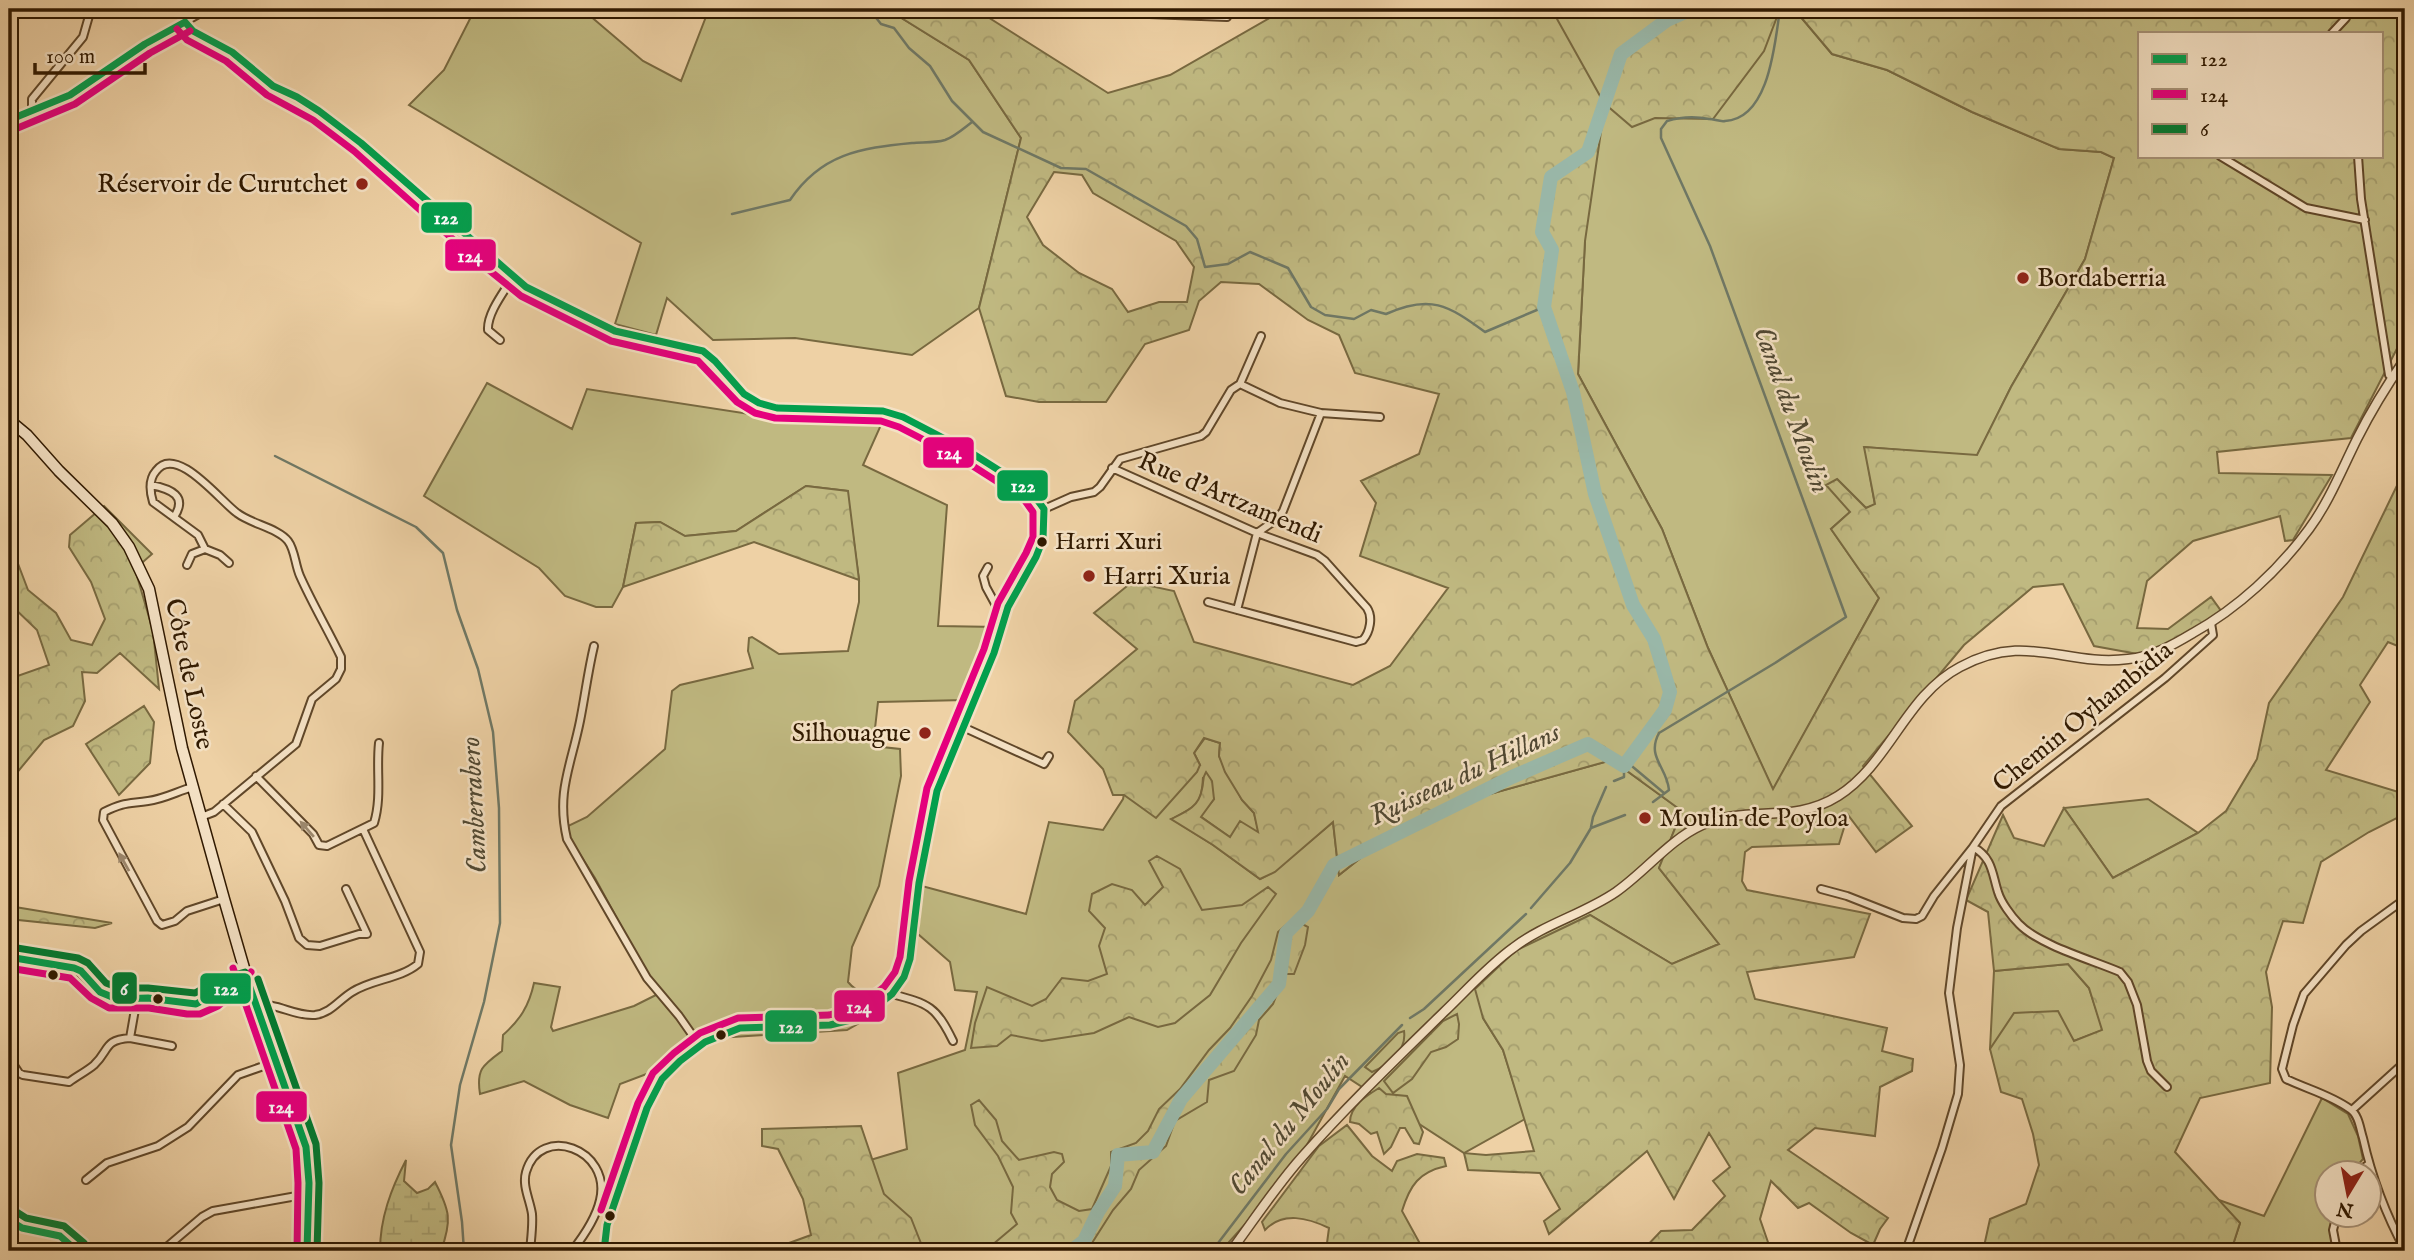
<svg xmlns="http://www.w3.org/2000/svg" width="2414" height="1260" font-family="'IM FELL English',serif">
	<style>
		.green { fill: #c0b981; stroke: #786940; stroke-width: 2 }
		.forest { fill: url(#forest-crowns); stroke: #786940; stroke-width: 2; fill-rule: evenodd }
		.wetland { fill: url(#wetland-marsh); stroke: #786940; stroke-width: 2 }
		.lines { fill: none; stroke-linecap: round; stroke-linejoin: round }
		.stream { stroke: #6f7865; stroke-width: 2.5 }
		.river { stroke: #99b7a8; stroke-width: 14 }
		.minor-casing { stroke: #604729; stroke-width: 10 }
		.tertiary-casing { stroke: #604729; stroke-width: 11 }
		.secondary-casing { stroke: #301900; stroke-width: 13 }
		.minor { stroke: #f4e1c4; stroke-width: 6 }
		.tertiary { stroke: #f4e1c4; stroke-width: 8 }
		.secondary { stroke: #f4e1c4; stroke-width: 10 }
		.bus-1-casing { stroke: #f4e1c4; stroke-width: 12 }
		.bus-2-casing { stroke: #f4e1c4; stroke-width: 12 }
		.bus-3-casing { stroke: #f4e1c4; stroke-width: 12 }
		.bus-1 { stroke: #029f4d; stroke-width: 7 }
		.bus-2 { stroke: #e5007d; stroke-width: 7 }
		.bus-3 { stroke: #007c32; stroke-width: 7 }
		.oneway { fill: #9c876c }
		.poi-dot { fill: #8f2418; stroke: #f4e1c4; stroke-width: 2.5 }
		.bus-dot { fill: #301900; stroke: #f4e1c4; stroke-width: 2.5 }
		.labels { text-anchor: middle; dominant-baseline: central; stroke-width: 5; stroke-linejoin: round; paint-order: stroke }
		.bus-label { font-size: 24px; fill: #301900; stroke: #f4e1c4; text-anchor: start }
		.poi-label { font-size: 26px; fill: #301900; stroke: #f4e1c4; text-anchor: start }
		.street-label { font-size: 26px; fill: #301900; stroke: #f4e1c4 }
		.water-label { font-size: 28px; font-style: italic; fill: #504832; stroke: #f4e1c4 }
		.line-badge { stroke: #f4e1c4; stroke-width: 2.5 }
		.badge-label { font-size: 19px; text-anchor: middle; font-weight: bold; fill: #fff }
	</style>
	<defs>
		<pattern id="forest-crowns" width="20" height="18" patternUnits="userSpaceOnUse" patternTransform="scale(1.75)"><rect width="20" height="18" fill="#c0b981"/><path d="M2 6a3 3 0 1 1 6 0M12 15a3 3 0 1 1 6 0" fill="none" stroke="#a59e6e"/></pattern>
		<pattern id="wetland-marsh" width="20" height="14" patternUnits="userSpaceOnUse" patternTransform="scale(1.75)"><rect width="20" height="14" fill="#c0b981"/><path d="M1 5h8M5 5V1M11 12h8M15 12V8" fill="none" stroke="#a59e6e"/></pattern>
	</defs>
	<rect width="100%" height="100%" fill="#eed1a5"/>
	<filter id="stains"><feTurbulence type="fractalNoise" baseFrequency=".00286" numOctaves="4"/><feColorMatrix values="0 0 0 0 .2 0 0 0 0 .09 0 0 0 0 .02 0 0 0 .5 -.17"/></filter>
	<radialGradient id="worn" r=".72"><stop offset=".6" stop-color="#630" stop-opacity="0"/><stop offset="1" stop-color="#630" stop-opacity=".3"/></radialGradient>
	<!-- green -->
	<path class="green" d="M475,9H582L643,61L681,81L709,9H887L969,60L1021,138L979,308L912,355L795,338L713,340L667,298L656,335L615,324L641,243L409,105L444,70Z
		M1523,9H1794L1832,54L1887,70L1972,112L2059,149L2101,152L2114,158L2085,259L2011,387L1977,456L1865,447L1875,505L1866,508L1837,479L1850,512L1831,529L1879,598L1773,790L1708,648L1662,529L1578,374L1585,241L1552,10Z
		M487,383L572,429L587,389L769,417L775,413L852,408L885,416L863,465L947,505L938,626L998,627L965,700L878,702L873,746L900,749L901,776L879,886L852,947L848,982C861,998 873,992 884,1009L847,1030L701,1039L665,1067L620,1084L608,1118L570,1105L524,1081L480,1094C476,1069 483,1065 502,1051L503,1035C520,1020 529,1006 534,983L560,987L551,1027L553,1031L634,1006L658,994L595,878L570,839L568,826L587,817L665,749L672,691L680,685L753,668L748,651L749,638L752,637L779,654L848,651L859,602V580L847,491L806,486L736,531L685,536L660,522L636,523L623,587L612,607H596L565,596L539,568L424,496Z
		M1205,738L1220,743L1219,756L1242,800L1254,813L1259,833L1231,838L1200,816L1214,799L1203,777C1202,807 1195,806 1172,819L1213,845L1260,879L1275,871L1333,822L1339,875L1387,837L1454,804L1612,760L1682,811L1659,868L1719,944L1672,964L1590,915L1483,1018L1503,1050L1525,1119L1464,1153L1345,1076L1292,1172L1221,1251H877L867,1161L907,1149L898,1073L965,1050L977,992L955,990L950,962L918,934L922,886L1026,914L1049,822L1103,830L1123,799L1124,794L1200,765L1194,753Z
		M2148,799L2198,833L2113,878L2064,808Z
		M2068,964L2089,988L2103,1030L2074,1041L1990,1049L1994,971Z
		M2322,1098L2348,1114L2358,1136L2363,1159L2352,1172H2326V1214L2334,1215V1251H2231L2240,1223L2216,1199L2264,1216Z"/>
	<!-- forest -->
	<path class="forest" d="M887,9H975L1108,93L1170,75L1275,15L1355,9L1552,10L1604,103L1621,54L1667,20L1691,9H1780L1764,51L1713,119L1655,118L1632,127L1605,104L1585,241L1578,374L1662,529L1708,648L1773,789L1879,598L1831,529L1850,512L1826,485L1837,479L1866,508L1875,504L1864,447L1977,455L2011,387L2085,259L2114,158L2101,152L2059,149L1972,112L1887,70L1832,54L1794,9H2405V333L2351,438L2217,452L2219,473L2332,475L2293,540L2285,541L2280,516L2193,541L2147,581L2137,628L2168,629L2211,597L2224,615L2143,655L2094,646L2063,584L2033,587L1964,645L1863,766L1912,826L1876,852L1848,815L1839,844L1752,847L1745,852L1742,881L1747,890L1870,914L1854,957L1747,972L1755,999L1887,1028L1882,1051L1913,1059L1912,1071L1880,1087L1875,1136L1815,1128L1788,1150L1888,1218L1880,1229L1873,1245L1851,1233L1809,1203L1798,1208L1771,1181L1760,1219L1771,1251H1642L1661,1231L1692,1230L1725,1196L1713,1181L1730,1167L1709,1133L1674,1199L1647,1151L1549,1234L1544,1221L1560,1209L1540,1173L1468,1170L1464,1153L1486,1155L1534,1151L1503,1050L1483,1018L1475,989L1515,951L1590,915L1672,964L1719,944L1659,868L1682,811L1612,760L1454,804L1387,837L1339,875L1333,822L1275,872L1260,879L1213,845L1171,819C1186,812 1199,807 1202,789C1204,782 1202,778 1206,772L1212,781L1214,799L1201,817L1230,837L1240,821L1258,832L1254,813L1242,800L1225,772L1219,756L1220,743L1204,738L1194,753L1200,765L1197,772L1156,818L1124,795H1113L1103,769L1068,732L1075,701L1137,649L1094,613L1132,582L1174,591L1194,642L1353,685L1390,666L1448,588L1360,556L1376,503L1361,481L1419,454L1439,394L1355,373L1339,335L1308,320L1259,284L1221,282L1199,301L1189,330L1145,344L1106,402H1039L1006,396L979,308L1021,138L969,60ZM2139,33H2381V156H2139ZM1054,172L1082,175L1093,193L1176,241L1194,267L1187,302H1159L1128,312L1112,289L1079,273L1043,245L1027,217Z
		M2405,469V649L2388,642L2360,685L2370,702L2326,770L2405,794V814L2369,832L2321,862L2303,923L2283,921L2266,972L2272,1007L2270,1083L2200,1098L2175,1152L2240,1223L2231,1251H1983L1990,1219L2026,1204L2039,1165L2033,1134L2022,1099L2001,1092L1990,1049L2014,1013L2058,1011L2074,1041L2102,1030L2089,988L2068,964L1994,971L1988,912L1966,900L2003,815L2014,838L2044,846L2064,808L2113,878L2198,833L2226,811L2257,759L2269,703L2343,597Z
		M806,486L848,491L859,580L754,542L623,587L636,523L660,522L685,536L736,531Z
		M104,506L152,554L135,569L153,631L159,689L120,653L97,673L82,672L85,701L73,726L44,740L15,775L9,770V679L49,665L37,630L9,603V540L28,590L56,613L71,640L92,645L105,619L91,582L69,547L70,535Z
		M144,706L154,722L150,763L119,795L86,744Z
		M1157,856L1180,869L1202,910L1242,905L1268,887L1276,894L1241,943L1210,995L1175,1023L1158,1027L1129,1017L1094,1033L1042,1041L1011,1035L997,1046L971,1048L975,1023L987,987L1032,1006L1046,999L1062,978L1088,981L1107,974L1099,946L1105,928L1089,911L1092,894L1112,884L1132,890L1145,905L1163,887L1149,861Z
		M9,906L112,923L95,928L9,919Z
		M1293,919L1308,927L1305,945L1294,974H1285L1273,1004L1259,1020L1256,1035L1234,1071L1209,1080L1207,1102L1175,1121L1166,1146L1139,1170L1131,1189L1113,1210L1092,1243L1075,1251H985L1017,1224L1011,1213L1013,1187L998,1156L975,1125L971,1105L979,1100L996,1120L1002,1141L1019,1160L1054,1152L1062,1154L1064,1162L1052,1174L1050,1187L1057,1200L1079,1211L1092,1209L1111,1166V1152L1136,1143L1148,1131L1159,1109L1180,1089L1209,1050L1230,1028L1252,996L1271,960L1278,932Z
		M1457,1014L1459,1024L1458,1039L1446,1047L1431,1052L1412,1079L1393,1093L1384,1081L1443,1021Z
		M1404,1031C1407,1051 1388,1065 1372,1072L1365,1067L1398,1033Z
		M1379,1088L1386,1094L1407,1096L1423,1132L1419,1144L1414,1143L1405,1128H1400L1391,1147L1384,1154L1377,1132L1371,1134L1359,1124L1350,1122C1350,1106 1366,1096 1379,1088Z
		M1347,1125L1372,1156L1392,1171L1397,1161L1417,1154L1444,1158L1446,1166C1419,1172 1410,1185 1402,1211L1424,1251H1309L1327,1243L1329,1228C1308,1218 1283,1211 1265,1230L1262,1222L1319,1146Z
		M861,1126L884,1194L911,1218L924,1251H767L811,1235L803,1199L778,1149L762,1146V1129Z"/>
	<!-- wetland -->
	<path class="wetland" d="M406,1160L404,1181L417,1193L428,1189L435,1182C450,1211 452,1220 441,1251H380C380,1218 391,1189 406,1160Z"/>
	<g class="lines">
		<!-- stream -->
		<path class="stream" d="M869,9L881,24L894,28L909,48L930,66L952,101L983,132L1061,168L1086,169L1186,226L1197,239L1205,267L1228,264L1250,252L1288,268L1311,307L1325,315L1354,319L1371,310L1386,314C1430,294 1448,305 1485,332L1544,307
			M732,214L790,200C821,154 860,148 912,143C922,142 935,143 945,140C954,137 964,128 972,122
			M275,456L416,527L443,553L457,610L478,669L493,732L499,808L500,923L484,1002L460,1085L451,1145L462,1222L464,1251
			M1627,762L1664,793
			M1614,781L1624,777V766
			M1653,802L1669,790C1667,767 1646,757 1659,733L1775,663L1846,617L1710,246L1661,138V129L1667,121C1680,117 1695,116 1709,119C1714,119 1720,122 1725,121C1770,119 1775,41 1780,9
			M1591,827L1593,817L1606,787
			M1531,908L1570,863L1591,828L1625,815
			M1410,1018L1424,1009L1526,914
			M1212,1251L1286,1154L1327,1109L1339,1089L1402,1025"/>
		<!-- river -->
		<path class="river" d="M1071,1251L1084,1241L1098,1212L1115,1186L1118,1155L1153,1152L1181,1099L1279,984L1286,933L1308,911L1334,865L1512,777L1588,744L1624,766L1665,710L1670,692L1654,639L1633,605L1595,494L1573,392L1544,307L1552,250L1542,232L1551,177L1588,152L1621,54L1667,20L1692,9"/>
		<!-- minor casing -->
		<g class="minor-casing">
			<path id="minor" d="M1117,9L1123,13L1227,17
				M185,22L193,31L232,52L273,86L297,97L319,111L361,143L481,250L526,287L615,331L703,351L715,361L744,394L759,403L777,408L883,411L903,417L970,452L1030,490L1044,509L1043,539L1036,557L1008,607L994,653L937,791L919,883L910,959L904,977L892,994L863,1017L830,1025L740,1028L705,1042L680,1061L662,1079L647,1108L607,1225L604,1251
				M2332,33L2346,18L2348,9
				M32,112V99L83,37L91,9
				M9,120L70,95L145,44L208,9
				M2220,156L2306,208L2365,220
				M2358,156L2361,199L2389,375L2392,378
				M500,340L488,330C487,313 504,292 513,277
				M1240,384L1261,336
				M1112,468L1257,533L1317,555L1325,561L1367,608C1373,617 1370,632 1363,640L1356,642L1208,602
				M151,485C171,489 188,496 174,517
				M1044,509L1071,497L1094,492L1100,487L1120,459L1201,436L1206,432L1231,390L1240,384L1280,403L1321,413L1380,417
				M187,565L192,554L205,549
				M988,567L983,576L986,587L1004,620
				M1237,610L1257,533L1277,519L1283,511L1321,413
				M594,646C588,671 585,696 580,721C571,766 556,792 567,839L647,978L679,1016L700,1046
				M965,728L1044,764L1049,756
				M256,776L313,834L319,845L327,846L374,823C382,797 376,770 379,743
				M193,787C178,791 164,799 148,801C128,804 124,802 104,812L103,820L157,921L162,925L175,921L187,911L224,899
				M223,804L252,832L285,901L299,938L307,945L320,946L359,934H367L346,889
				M201,817L214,812L296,744L312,699L336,679L341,669V657C328,630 312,603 300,576C295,565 295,550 288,541C278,528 251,524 237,513C221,502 176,443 156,471C149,479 150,492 153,502L198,535L205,549L220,555L229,563
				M1821,889L1847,896L1903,918L1916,919L1922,916L1934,896L1973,847C1993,858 1992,874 1998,892C2001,902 2011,916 2019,924C2039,945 2092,960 2120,972L2128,982L2137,1005L2147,1061L2151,1071L2167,1087
				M2405,899L2361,931L2346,945L2304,994L2293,1025L2282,1069L2286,1079C2307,1089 2331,1095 2350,1109C2359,1115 2360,1129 2363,1138C2372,1178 2386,1215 2405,1250
				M9,957L74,968C87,975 93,990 107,996C120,1002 136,997 150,998C163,999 175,1002 188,1004C213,1006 229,982 243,965
				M226,988L248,982
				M892,994C929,1004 936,1006 953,1041
				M255,1006C276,1001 294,1017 315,1015C331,1013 339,1000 352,992C372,979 400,979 418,964L420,952L363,829
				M130,1038L172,1046
				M9,1058L19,1073L23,1075L69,1082C77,1076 87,1071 94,1065C110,1050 103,1040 130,1038L137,998
				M2352,1110L2405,1062
				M2358,1172L2369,1164
				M86,1180L107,1163L158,1146L188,1127L238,1075L275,1062
				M9,1220L22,1228L60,1236L77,1251
				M1814,1248L1820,1251
				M162,1251L202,1217L213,1211L308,1194
				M530,1251C531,1239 533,1226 532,1214C530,1200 522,1186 526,1172C540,1123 612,1149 600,1200C596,1218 583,1237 572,1251
				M1906,1251L1942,1148L1958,1094L1960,1065L1949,993L1957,928L1973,847L2001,806L2165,678L2213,635L2211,623
				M2337,1251L2333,1230L2337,1214"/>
		</g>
		<!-- tertiary casing -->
		<g class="tertiary-casing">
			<path id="tertiary" d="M1231,1251C1254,1220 1276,1186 1302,1157C1346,1107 1396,1059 1444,1012C1467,990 1488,966 1513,948C1544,924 1584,914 1616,892C1646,871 1669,840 1702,825C1748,804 1792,825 1838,796C1890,763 1905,696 1960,667C2027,631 2065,667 2128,659C2152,657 2173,645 2193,633C2238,608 2279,570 2309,529C2329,502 2342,469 2357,439C2371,411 2387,385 2405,359"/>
		</g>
		<!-- secondary casing -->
		<g class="secondary-casing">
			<path id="secondary" d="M9,420L27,435L59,471L112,523L129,547L149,589L182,748L224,899L255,1006L306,1147L309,1183L307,1251"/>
		</g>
		<!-- minor -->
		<use href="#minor" class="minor"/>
		<!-- tertiary -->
		<use href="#tertiary" class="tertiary"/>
		<!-- secondary -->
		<use href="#secondary" class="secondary"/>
		<!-- bus-1 casing -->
		<g class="bus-1-casing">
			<path id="bus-1" d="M185,22L193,31L232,52L273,86L297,97L319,111L361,143L526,287L615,331L703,351L715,361L744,394L759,403L777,408L883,411L903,417L970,452L1030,490L1044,509L1043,539L1036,557L1008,607L994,653L937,791L919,883L910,959L904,977L892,994L863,1017L830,1025L740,1028L705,1042L680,1061L662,1079L647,1108L607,1225L604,1251
				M9,120L70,95L145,44L185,22
				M9,957L74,968L81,971L100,992L117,999L148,998L196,1004L224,989L248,982
				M248,982L306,1147L309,1183L307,1251
				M9,1220L22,1228L60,1236L77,1251"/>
		</g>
		<!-- bus-2 casing -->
		<g class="bus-2-casing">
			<path id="bus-2" d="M177,29L187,40L226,61L267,95L313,120L354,151L474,258L521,296L611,341L698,361L737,402L755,413L775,418L881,421L899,427L965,461L1023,498L1033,512V537L1026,553L998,603L984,649L927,788L909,881L900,957L895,972L884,987L858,1007L829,1015L738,1018L700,1033L674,1053L653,1073L638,1103L601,1210
				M13,130L75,104L150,53L190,31
				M9,968L70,978L91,998L109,1008H149L187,1014H200L218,1006L233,993L251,972
				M233,968L296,1149L298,1183L297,1251"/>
		</g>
		<!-- bus-3 casing -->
		<g class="bus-3-casing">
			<path id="bus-3" d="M11,947L78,958L88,963L106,983L119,988H148L195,993L220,979L245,972
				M258,979L316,1144L319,1183L317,1251
				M15,1211L26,1218L64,1226L84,1243"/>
		</g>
		<!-- bus-1 -->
		<use href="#bus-1" class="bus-1"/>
		<!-- bus-2 -->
		<use href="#bus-2" class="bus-2"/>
		<!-- bus-3 -->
		<use href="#bus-3" class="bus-3"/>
	</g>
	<!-- one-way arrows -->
	<defs><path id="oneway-solid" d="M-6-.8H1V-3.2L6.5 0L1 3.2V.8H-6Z" transform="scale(1.75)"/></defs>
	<g class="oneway">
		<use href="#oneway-solid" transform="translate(307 829) rotate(-131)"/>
		<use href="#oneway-solid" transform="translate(124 862) rotate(-119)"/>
	</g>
	<!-- markers -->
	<g class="poi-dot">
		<circle cx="362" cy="184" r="7"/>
		<circle cx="2023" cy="278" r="7"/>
		<circle cx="1089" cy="576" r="7"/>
		<circle cx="925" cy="733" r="7"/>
		<circle cx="1645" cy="818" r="7"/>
	</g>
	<g class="bus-dot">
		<circle cx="1042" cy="542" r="6"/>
		<circle cx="53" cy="975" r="6"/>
		<circle cx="158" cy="999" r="6"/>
		<circle cx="721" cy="1035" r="6"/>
		<circle cx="610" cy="1216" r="6"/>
	</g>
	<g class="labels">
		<!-- bus labels -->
		<g class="bus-label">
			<text x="1055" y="542">Harri Xuri</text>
		</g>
		<!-- poi labels -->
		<g class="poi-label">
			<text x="348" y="184" text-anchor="end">Réservoir de Curutchet</text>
			<text x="2037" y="278">Bordaberria</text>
			<text x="1103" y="576">Harri Xuria</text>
			<text x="911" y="733" text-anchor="end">Silhouague</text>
			<text x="1659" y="818">Moulin de Poyloa</text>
		</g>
		<!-- street labels -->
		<g class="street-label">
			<text transform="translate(1230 498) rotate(23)">Rue d'Artzamendi</text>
			<text transform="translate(189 674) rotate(78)">Côte de Loste</text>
			<text transform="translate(2083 717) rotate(-39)">Chemin Oyhambidia</text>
		</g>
		<!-- water labels -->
		<g class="water-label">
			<text transform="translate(1791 410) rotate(70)">Canal du Moulin</text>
			<text transform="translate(1465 775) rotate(-25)">Ruisseau du Hillans</text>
			<text transform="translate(475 805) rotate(-93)">Camberrabero</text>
			<text transform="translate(1290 1124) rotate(-51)">Canal du Moulin</text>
		</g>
	</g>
	<g class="line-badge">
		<rect x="420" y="201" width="53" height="33" rx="7" fill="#029f4d"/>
		<rect x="444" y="238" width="53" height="34" rx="7" fill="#e5007d"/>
		<rect x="922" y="436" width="53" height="33" rx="7" fill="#e5007d"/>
		<rect x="996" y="469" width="53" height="33" rx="7" fill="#029f4d"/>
		<rect x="111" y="971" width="27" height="34" rx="7" fill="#007c32"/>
		<rect x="199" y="972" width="53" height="33" rx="7" fill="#029f4d"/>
		<rect x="833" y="989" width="53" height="34" rx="7" fill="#e5007d"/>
		<rect x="764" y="1009" width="54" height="34" rx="7" fill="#029f4d"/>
		<rect x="255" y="1090" width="53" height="33" rx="7" fill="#e5007d"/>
	</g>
	<g class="badge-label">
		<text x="446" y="224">122</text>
		<text x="470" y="262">124</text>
		<text x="949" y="459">124</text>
		<text x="1023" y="492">122</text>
		<text x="124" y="995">6</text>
		<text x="226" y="995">122</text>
		<text x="859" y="1013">124</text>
		<text x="791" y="1033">122</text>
		<text x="281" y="1113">124</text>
	</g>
	<!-- margin -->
	<rect width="2414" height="1260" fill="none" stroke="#eed1a5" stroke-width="35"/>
	<rect x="10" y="10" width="2393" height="1239" fill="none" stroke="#301900" stroke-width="3.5"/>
	<rect x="18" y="18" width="2379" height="1225" fill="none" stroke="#301900" stroke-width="2"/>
	<!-- legend -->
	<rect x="2138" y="32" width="245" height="126" fill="#f4e1c4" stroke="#a69176" stroke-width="2"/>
	<rect x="2152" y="54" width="35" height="10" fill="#029f4d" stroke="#a69176" stroke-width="2"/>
	<text x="2200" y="66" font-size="21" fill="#301900">122</text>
	<rect x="2152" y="89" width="35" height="10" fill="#e5007d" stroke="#a69176" stroke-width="2"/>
	<text x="2200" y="102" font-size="21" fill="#301900">124</text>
	<rect x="2152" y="124" width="35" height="10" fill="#007c32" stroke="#a69176" stroke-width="2"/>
	<text x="2200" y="136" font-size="21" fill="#301900">6</text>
	<!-- north arrow -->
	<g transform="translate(2348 1194) rotate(190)"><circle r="33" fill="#f4e1c4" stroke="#a69176" stroke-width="2"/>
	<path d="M0-5L12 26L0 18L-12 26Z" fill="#8f2418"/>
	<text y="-10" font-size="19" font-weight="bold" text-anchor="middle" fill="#301900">N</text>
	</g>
	<!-- scale -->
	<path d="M35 63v10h110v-10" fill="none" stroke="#301900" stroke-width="3.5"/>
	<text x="46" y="63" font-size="21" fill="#301900" stroke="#f4e1c4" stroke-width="5" paint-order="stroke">100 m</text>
	<rect width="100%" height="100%" filter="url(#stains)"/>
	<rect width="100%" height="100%" fill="url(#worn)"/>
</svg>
